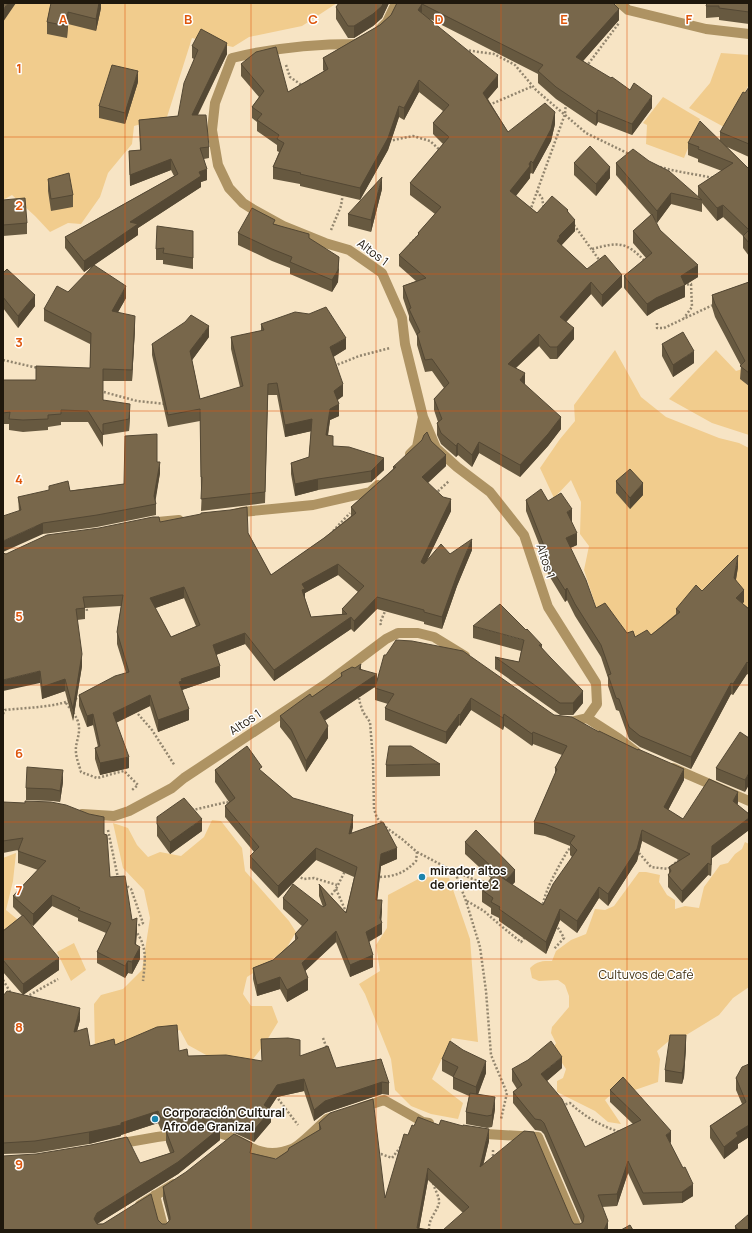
<svg xmlns="http://www.w3.org/2000/svg" width="752" height="1233" font-family="Manrope,sans-serif">
	<style>
		.green { fill: #f1cc8d }
		.lines { fill: none; stroke-linecap: round; stroke-linejoin: round }
		.path { stroke: #92856e; stroke-width: 2.5; stroke-dasharray: 2 2; stroke-linecap: butt }
		.street { stroke: #ae9363; stroke-width: 10 }
		.wall { fill: #675940; fill-rule: evenodd }
		.shaded-wall { fill: #544834 }
		.building { fill: #78674b; stroke: #544834; fill-rule: evenodd }
		.grid { fill: none; stroke: #de560c; stroke-width: 1; stroke-opacity: 0.55 }
		.poi-dot { fill: #1b84ad; stroke: #fff; stroke-width: 1.5 }
		.labels { text-anchor: middle; dominant-baseline: central; stroke-width: 3; stroke-linejoin: round; paint-order: stroke }
		.street-label { font-size: 12px; fill: #1f180d; stroke: #fff }
		.poi-label { font-size: 12px; font-weight: bold; fill: #1f180d; stroke: #fff; text-anchor: start }
		.park-label { font-size: 12px; fill: #413011; stroke: #fff }
		.grid-label { font-size: 13px; text-anchor: middle; font-weight: bold; fill: #de560c; stroke: #fff; stroke-width: 3; stroke-linejoin: round; paint-order: stroke }
	</style>
	<rect width="100%" height="100%" fill="#f7e4c4"/>
	<!-- green -->
	<path class="green" d="M3,3H337L302,26L249,37L233,47L192,38L167,117L134,126L132,144L108,173L100,197L81,224L68,223L50,232L35,216L12,195L3,200Z
		M721,53L749,55V84L739,104L724,127L689,108L710,83Z
		M663,97L700,119L684,158L646,144L647,125L643,123Z
		M615,350L641,397L666,417L719,438L739,443L749,448V608L644,637L627,635L618,620L596,607L584,570L589,546L580,534L581,502L571,480L554,498L540,468L560,439L575,421L574,405Z
		M716,350L736,371L749,367V435L712,423L669,399Z
		M212,820L221,821L242,848L245,871L289,921L296,932L286,949L261,968L247,977L243,994L251,1006H272L278,1022L264,1045L253,1059L217,1061L188,1045L180,1030L95,1051L94,1004L101,995L123,989L142,970L150,918L144,890L123,868L113,823L128,828L137,845L148,857L160,852L181,856L204,837Z
		M745,842L749,844V987L733,998L719,1015L683,1037L670,1040L657,1051L660,1059L658,1082L632,1091L620,1086L605,1100L621,1124L608,1122L595,1111L557,1092V1081L563,1078L566,1069L553,1049L556,1043L551,1033L552,1027L569,1007V996L565,985L558,980L539,981L532,978L530,968C537,961 542,961 552,961L556,951L571,940L586,934L595,909L605,910L614,906L639,872H646L660,875L659,882L667,895L675,900V909L685,906L699,908L704,887L720,865L728,863L735,854L742,849Z
		M16,853L13,881L6,910L28,928L3,935V858Z
		M422,877L449,878L470,939L478,1042L452,1038L432,1079L463,1103L458,1119L431,1114L411,1106L395,1090L391,1059L365,994L359,984L380,971L376,945L387,928L388,895Z
		M74,943L86,970L71,981L57,952Z"/>
	<g class="lines">
		<!-- path -->
		<path class="path" d="M465,50L494,54L515,65L536,90L586,133L629,154
			M286,65L290,77L303,86
			M586,67L619,23
			M489,105L533,86
			M389,141L413,136L430,141L441,151
			M660,167C677,172 695,174 713,178
			M537,191L542,198L544,209
			M530,211L565,114L566,102
			M574,225L600,261
			M331,230L341,206L343,193
			M410,244L419,235
			M592,249C619,242 625,241 645,261
			M683,285L691,284L692,307L684,318
			M657,323V328H664L715,304
			M3,360L38,368
			M334,366L359,356L390,348
			M100,391L137,401L166,404
			M435,494L449,481
			M333,531L350,513
			M86,605L87,611
			M381,625L380,623L386,609
			M360,694L359,700L363,712L370,722L373,760L374,809L377,818L388,829L402,839L417,852L416,861C405,873 394,877 377,877
			M66,703C70,709 76,715 78,722C81,731 77,739 76,747C75,756 79,764 81,772L97,778L124,771L138,785L132,790
			M3,714L5,710C31,707 58,708 81,696
			M138,714L152,730L175,766
			M192,809L193,810L227,802L230,806
			M108,830L118,878
			M417,852L455,872L466,901L480,947L486,991L491,1055L507,1093L501,1119
			M639,853L651,867L668,869L680,859
			M456,872L475,880L491,883
			M297,876L304,879L314,878L337,885
			M124,884L131,889L143,923L135,927
			M336,889L347,914
			M329,898L336,889L345,871H347
			M467,901L484,911L500,925L521,942L526,936
			M542,908C546,887 558,868 568,850L572,847
			M554,926L559,929L564,938L554,949
			M135,930C148,947 145,961 143,981
			M3,980L12,995
			M26,997L58,979
			M323,1038L327,1049
			M277,1095L279,1100L298,1125
			M564,1106L563,1105L570,1103C585,1117 601,1126 620,1132
			M377,1155L381,1154L392,1158L402,1145
			M493,1160V1149
			M429,1230C428,1219 437,1212 439,1203C440,1197 434,1189 433,1182"/>
		<!-- street -->
		<path class="street" d="M620,3L628,10L665,19L706,29L749,34
			M381,28L387,22L396,3
			M360,43L356,44C314,44 273,48 232,58L215,103L212,130L218,165L229,188L243,203L254,210L283,226L325,243L349,250L382,273L402,318L405,344L423,417L436,448L457,467L490,492L524,535L548,607L596,683L597,704L587,718L570,722H565
			M410,454L417,447L423,417
			M235,514L242,512L313,505L370,492L378,485
			M147,523L179,520
			M587,718L618,738L636,752
			M673,768L749,801
			M82,814L114,816L129,811L172,788L184,778L326,684L386,639L398,633H418L434,637L465,656
			M360,1108L384,1100L423,1122L429,1123
			M209,1132C224,1132 235,1139 248,1146C263,1155 277,1155 292,1149C300,1146 320,1125 327,1119L330,1118
			M476,1132L486,1134L538,1137L578,1230
			M117,1144L157,1137L179,1134
			M155,1195L164,1230
			M140,1205L174,1184"/>
	</g>
	<!-- wall -->
	<path class="wall" d="M101,3V8L96,31L68,24L67,38L47,34V22L50,7Z
		M339,3H389L382,18L373,26L354,38H348L336,19V7Z
		M397,3H613L619,20L583,61L652,108L632,135L598,122L596,126L556,99L538,83V74L430,19L498,87L488,99L508,132L555,124L551,141L533,174L531,173L530,174V178L516,196L537,213L568,211L575,231L561,245L587,269L622,287L602,307L591,294L566,322L574,339L557,359H550L539,346L516,368L525,385L561,429L548,446L520,477L479,453L472,467L458,455L456,457L441,444L437,435V423L438,422L434,410V399L444,388L432,371L425,372L417,345V336L409,320V316L403,298V286L416,281L399,266V255L418,235V233L435,214L410,195V183L443,144L433,134V123L443,111L419,92L404,120L399,117L388,150L360,200L300,186V184L273,179V167L279,152L277,151V145L257,131V122L252,118V107L259,97L241,76V64L288,92L324,71L323,70V58L380,25L391,15Z
		M749,3V24L719,20V17L706,18V6Z
		M192,46L227,54L198,115L209,147V158L204,159L207,180L201,182V187L138,228V235L84,272L65,248V237L174,176L171,170L130,186L129,151L140,150L139,120L178,116L194,59L192,58Z
		M138,82L125,124L99,118V106Z
		M749,87V157L727,147L749,169V256L743,248V236L723,217L717,221L702,203V212L671,204L657,223L654,219L660,230L698,277L685,285V297L656,310L647,316L624,288V276L646,258L633,243V231L651,215L616,175V163L698,197V186L722,171L698,162V159L688,155V143L720,140V132Z
		M574,163L610,178L596,196L574,175Z
		M48,179L73,195V207L51,211L48,191Z
		M382,189L371,232L348,226V214Z
		M3,200L27,223V234L3,236Z
		M275,224L309,238L339,269L338,282L332,292L290,274V268L272,261L238,245V233Z
		M193,231V269L163,264V260H156V249Z
		M3,273L35,306L18,328L3,308Z
		M749,282V386L740,379L741,366L715,317L712,307V295Z
		M68,292L126,298L118,312L135,328L132,381H103V400L130,415L129,431L103,435V447L88,422H61V425L48,427V430L23,432L9,430V424H3V380H36L90,368V344L44,321V309Z
		M261,324L346,349L333,357L343,396L337,400L339,416L330,420L328,436L333,446L384,470L371,482L318,490L295,496L291,474V463L309,457L311,431L285,437L277,395H268L265,503L201,511L202,489H201L200,421L168,427L152,355V344L209,337L192,360L200,399L240,387L231,349V337L261,331Z
		M662,344L694,363L673,377L662,356Z
		M431,441L446,466L428,483L451,511L427,560L450,554L472,550L457,586L442,629L424,624V622L377,609L354,632L351,629L274,681L245,644L216,655L220,677L182,690L189,720L158,732L150,706L116,723L129,768L100,775L95,759V748L98,747L93,725L87,727L79,706V695L126,673L117,644V632L121,606L85,608V619L77,620L82,666L73,721L65,691L42,699L40,683L6,554L160,522L248,533L271,575L324,538L351,516V507L393,469V467ZM338,575L358,592L342,609V614L311,617L305,599V593ZM184,598L196,626L171,637L155,608Z
		M157,462L160,473L155,500L156,504V515L97,527L43,534L19,511L18,497L124,484Z
		M616,481L643,495L630,509L616,493Z
		M526,500L548,501L572,521H571L577,545L570,548L596,608L627,633L635,637L651,635L676,614V609L738,567L736,580L744,602L742,603L749,609V675L747,674L733,695L731,694L691,769L640,747L629,739L619,711L616,710L608,686V678L601,657L575,616L567,600L565,602L545,569V559L526,511Z
		M473,626L542,645V648L583,703L573,715H560L495,669V657L519,662L521,651L473,638Z
		M361,669L377,679L554,715L599,732L638,750V749L684,780L668,810L683,819L738,803L737,805L749,814V830L712,858L711,876L708,875L682,903L668,887V875L669,874V867L679,860L642,841L637,861L608,906L599,898L577,933L560,920L546,954L499,921V918L491,914V908L482,902V890L491,878L465,854V842L515,882L512,885L543,905L572,857L570,855V846L545,836L534,834V822L555,774V768L562,755L533,744L532,746L504,726L503,730L471,710L460,726L459,725L446,744L385,720V708L388,704L375,700V687L325,720L328,738L306,772L291,741L280,727V716L312,697L341,677V673Z
		M749,738L745,792L716,780V768Z
		M440,764V776L386,777V765Z
		M215,770L262,772L293,798L353,827L351,833L397,859L381,866L377,900L382,911L381,921L382,934L369,942L373,967L350,977L336,942L305,971L308,990L287,1002L280,989L257,996L253,979V968L273,960L295,940V934L302,926L283,909V898L323,907L319,896V884L346,913L354,877L316,860L278,898L250,868V856L254,852L225,817V806L229,802L215,782Z
		M63,782L60,802L52,801L26,800V788Z
		M3,802L104,834L110,877L132,920L137,929L136,945L140,959L132,974L128,973L125,978L97,963V952L106,933L78,921V918L52,906L33,926L29,923L59,970L23,995L80,1020L77,1031L90,1046L115,1045L179,1051L188,1056L262,1061L261,1039L300,1056L336,1068L389,1083V1095L382,1094L325,1113L314,1121L304,1091L277,1097L269,1109L271,1122L254,1142L219,1126H198L161,1130L158,1123L121,1135V1136L89,1144L35,1153L3,1154V996L23,995L3,972V931L22,916L13,907V896L38,870L18,863V850L3,853Z
		M157,817L202,831L170,854L157,836Z
		M686,1047L684,1077L682,1084L665,1082V1070Z
		M442,1059L486,1073L478,1095L495,1109L492,1127L487,1128L466,1124V1112L469,1096L453,1089V1077L442,1071Z
		M749,1064V1137L738,1144V1148L724,1159L710,1138V1126L742,1104L736,1090V1078Z
		M562,1068L547,1081L585,1147L633,1124L610,1102V1090L671,1142L670,1143L693,1196L682,1203L643,1205L628,1173L617,1206L602,1207L608,1230L462,1212L428,1180L419,1229L3,1230L140,1163L170,1153L166,1142V1131L220,1140L178,1174L97,1224L158,1220L162,1224H166L169,1222L163,1199V1187L252,1153L276,1159L319,1130V1123L385,1198L408,1135L489,1141L483,1165L572,1221L574,1224H580L582,1223L544,1134L541,1131L535,1130L513,1103V1092L517,1089L512,1081V1069Z
		M735,1226L749,1230H735Z"/>
	<!-- shaded-wall -->
	<path class="shaded-wall" d="M8,3H16L3,22V10Z
		M99,3H101V8L96,31V19Z
		M383,3H389L382,18L373,26L354,38V26Z
		M422,4V16L418,10Z
		M619,9V20L576,69V57Z
		M68,12V24L67,38V26Z
		M227,43V54L192,126V115Z
		M138,71V82L125,124V113Z
		M498,75V87L483,104V93Z
		M419,80V92L404,120V108Z
		M652,96V108L632,135V124Z
		M399,106V117L388,150L360,200V188Z
		M598,110V122L596,126V114Z
		M555,112V124L551,141L533,174V163Z
		M171,159V170L130,186V175Z
		M531,161L530,178L510,203V191Z
		M610,167V178L596,196V184Z
		M207,169V180L201,182V187L138,228V235L84,272V261L130,222L199,172Z
		M382,177V189L371,232V220Z
		M671,193V204L657,223V211Z
		M723,205V217L717,221V208Z
		M575,220V231L560,247L557,241L559,236Z
		M339,257L338,282L332,292V280Z
		M698,265V277L682,287L685,285V297L656,310L647,316V304L681,276Z
		M622,275V287L602,307V295Z
		M591,282V294L560,329V317Z
		M126,286V298L112,323V311Z
		M35,295V306L18,328V316Z
		M135,316V328L132,381V370Z
		M209,326V337L190,363V351Z
		M574,328V339L557,359V347Z
		M539,334V346L508,375V364Z
		M346,338V349L330,359V347Z
		M694,351V363L673,377V365Z
		M525,373V384L520,392V380Z
		M343,384V396L334,403V391Z
		M130,404V415L129,431V419Z
		M339,404V416L330,420L326,447V435L330,409Z
		M561,417V429L548,446L520,477V465Z
		M312,419V431L285,437V425Z
		M479,442V453L472,467V455Z
		M458,443V455L456,457V446Z
		M446,455V466L422,488V477Z
		M384,458V470L371,482V471Z
		M160,462V473L155,504L154,496Z
		M318,479V490L295,496V484Z
		M643,483V495L630,509V498Z
		M451,499V511L421,573V562Z
		M572,509V521L567,523V512Z
		M43,523V534L3,552V541Z
		M577,533V545L566,550V538Z
		M472,539V550L457,586L442,629V617L457,575Z
		M738,555V567L734,590V578Z
		M338,564V575L305,593V600L302,601V584Z
		M184,587V598L150,610V598Z
		M567,588V600L565,602V590Z
		M744,590V602L736,610V598Z
		M377,597V609L354,632V621Z
		M351,617V629L274,681V670Z
		M245,633V644L213,656V645Z
		M82,654V666L73,721V709Z
		M747,662V674L733,695V684Z
		M361,664V675L359,669Z
		M220,666V677L182,690L179,682L181,679Z
		M40,671V683L3,691V680Z
		M377,674V685L320,724V712Z
		M65,679V691L42,699V687Z
		M731,683V694L691,769V757Z
		M583,691V703L573,715V703Z
		M150,695V706L113,724V713Z
		M471,698V710L460,726V715Z
		M189,709V720L158,732V720Z
		M93,714V725L87,727V716Z
		M459,714V725L446,744V732Z
		M504,714V726L503,730V718Z
		M328,726V738L306,772V761Z
		M533,732V744L532,746V734Z
		M129,757V768L100,775V763Z
		M684,769V780L664,818V807Z
		M63,770V782L60,802V791Z
		M749,773V785L745,792V780Z
		M738,792V803L733,812V801Z
		M353,815V827L349,846V834Z
		M749,818V830L712,858L711,876L712,846Z
		M202,819V831L170,854V842Z
		M642,830V841L637,861L608,906V894Z
		M316,848V860L278,898V886Z
		M397,848V859L381,866L376,912V900L381,854Z
		M708,863V875L682,903V891Z
		M515,870V882L506,891V880Z
		M599,887V898L577,933V921Z
		M52,895V906L33,926V914Z
		M382,900V911L381,923H382V934L366,943V932L380,918Z
		M560,909V920L546,954V942Z
		M137,918V929L135,956L140,947V959L132,974V962L135,944Z
		M336,931V942L302,974V963Z
		M373,955V967L350,977V965Z
		M59,958V970L23,995V984Z
		M128,961V973L125,978V966Z
		M280,977V989L257,996V985Z
		M308,978V990L287,1002V990Z
		M80,1008V1020L74,1043V1032Z
		M686,1035V1047L684,1077L682,1084V1073Z
		M562,1057V1068L541,1086V1074Z
		M486,1061V1073L476,1099V1087Z
		M304,1079V1091L277,1097L264,1117V1105L277,1085Z
		M382,1082V1094L325,1113L314,1121V1110L325,1101Z
		M495,1097V1109L492,1127V1115Z
		M271,1110V1122L254,1142V1130Z
		M158,1111V1123L121,1135V1136L89,1144V1132L121,1123Z
		M749,1125V1137L738,1144V1148L724,1159V1147L736,1133Z
		M220,1128V1140L178,1174L97,1224L94,1219L97,1213Z
		M489,1129V1141L480,1179V1167Z
		M671,1131V1142L666,1147V1135Z
		M628,1161V1173L617,1206V1194Z
		M428,1168V1180L419,1230H417Z
		M693,1184V1196L682,1203V1192Z
		M608,1221V1230H604Z"/>
	<!-- building -->
	<path class="building" d="M3,3H8L3,10Z
		M51,3H99L96,19L68,12L67,26L47,22Z
		M339,3H383L382,6L373,14L354,26H348L336,7Z
		M397,3H613L619,9L576,57L611,78L612,77L630,90L634,83L652,96L632,124L598,110L596,114L556,87L538,71L543,65L422,4L418,10L498,75L483,93L508,132L545,103L555,112L551,129L533,163L531,161L529,164L530,166L510,191L537,213L552,196L568,210L567,211L575,220L559,236L560,237L557,241L587,269L605,255L622,275L602,295L591,282L560,317L574,328L557,347H550L539,334L508,364L525,373L520,380L561,417L548,434L520,465L479,442L472,455L458,443L456,446L441,433L437,423L442,419L434,399L449,383L432,359L425,360L417,334L420,332L409,309L411,308L403,286L426,278L399,255L419,234L418,233L441,207L410,183L449,137L433,123L449,105L419,80L404,108L399,106L388,138L360,188L300,174L301,173L273,167L284,143L277,139L279,135L257,120L262,114L252,107L264,91L241,64L256,52L276,47L288,92L328,69L323,58L380,25L391,15Z
		M707,3H749V12L719,8V6H706Z
		M201,29L227,43L192,115H206L209,147L200,148L207,169L199,172L201,176L130,222L138,224L84,261L65,237L178,174L171,159L130,175L129,151L141,150L139,120L178,116L184,83L198,50L192,46Z
		M112,65L138,71L125,113L99,106Z
		M749,87V144L720,132L743,92L745,93Z
		M700,121L749,169V230L723,205L717,208L698,186L733,163L698,149L699,147L688,143Z
		M590,146L610,167L596,184L574,163Z
		M633,149L649,161L669,171L702,200L671,193L657,211L616,163Z
		M69,173L73,195L51,199L48,179Z
		M382,177L371,220L348,214Z
		M25,198L27,223L3,225V200Z
		M252,208L275,220L273,224L309,234V238L339,257L338,270L332,280L290,262L292,257L272,249L238,233Z
		M652,214L660,230L698,265L681,276L685,285L656,298L647,304L624,276L652,253L633,231Z
		M157,226L193,231V258L163,253L164,248L156,249Z
		M749,230V243L743,236Z
		M94,265L126,286L112,311L135,316L132,370L103,369V400L130,404L129,419L103,424V435L88,411L61,410V414L48,415V419L23,420L9,419L10,412L3,413V380H36V366L90,368L91,333L44,309L57,286L68,292Z
		M7,269L35,295L18,316L3,297V273Z
		M749,282V373L740,366L745,361L715,304L712,295Z
		M326,307L346,338L330,347L343,384L334,391L339,404L330,409L326,435L333,436V446L349,447L384,458L371,471L318,479L295,484L291,463L309,457L312,419L285,425L277,383L268,384L265,492L201,499L202,477H201L200,409L168,415L152,344L185,322L191,315L209,326L190,351L200,399L243,386L231,337L264,330L261,324L295,312L309,314Z
		M683,332L694,351L673,365L662,344Z
		M427,432L431,441L446,455L422,477L443,497L451,499L421,562L424,564L441,544L450,554L472,539L457,575L442,617L424,612V610L377,597L354,621L351,617L274,670L245,633L213,645L220,666L181,679L182,681L179,682L189,709L158,720L150,695L113,713L129,757L100,763L95,748L100,746L93,714L87,716L79,695L115,676L129,672L117,632L123,595L83,597L85,608L76,609L82,654L73,709L65,679L42,687L40,671L3,680V553L6,554L47,535L99,528L153,517H159L160,522L201,514V513L230,510L247,507L248,533L271,575L324,538L356,513L351,507L396,467H393L422,440L424,435ZM338,564L364,586L342,609L347,614L311,617L302,590L305,589L302,584ZM184,587L200,625L171,637L150,598Z
		M157,434V462H160L154,496L156,504L97,515L43,523L3,541V516L21,510L18,497L49,490V486L68,481L70,491L124,484L125,436Z
		M630,469L643,483L630,498L616,481Z
		M541,489L548,501L561,493L572,509L567,512L577,533L566,538L586,580L596,608L605,603L627,633L633,631L635,637L647,630L651,635L680,612L676,609L696,585L702,591L738,555L734,578L744,590L736,598L749,609V664L747,662L733,684L731,683L691,757L640,736L629,727L619,699L616,698L608,675L611,674L601,645L575,604L567,588L565,590L545,558L548,556L526,500Z
		M500,604L526,630L527,629L542,645H539L550,657L583,691L573,703H560L495,657L519,662L524,640L473,626Z
		M396,640L412,641L463,651L554,715L572,717L599,732V731L638,750V749L684,769L664,807L683,819L709,779L738,792L733,801L749,814V818L712,846L711,865L708,863L682,891L668,875L671,871L669,867L690,854L642,830L637,849L608,894L599,887L577,921L560,909L546,942L499,909L500,907L491,902L493,898L482,890L495,873L543,905L553,884L577,850L570,843L575,836L545,824L534,822L557,769L555,768L567,746L533,732L532,734L504,714L503,718L471,698L460,715L459,714L446,732L385,708L394,694L375,688L384,655H386Z
		M361,664L359,669L377,674L320,712L328,726L306,761L291,729L280,716L310,694L312,697L342,676L341,673L352,667L355,668Z
		M740,732L749,738V773L745,780L716,768Z
		M247,746L262,767L259,769L293,798L353,815L349,834L383,822L397,848L381,854L376,900H382L380,918L382,923L366,932L373,955L350,965L336,931L302,963L308,978L287,990L280,977L257,985L253,968L273,960L298,938L295,934L308,920L283,898L293,884L323,907L326,905L319,884L346,913L357,867L316,848L278,886L250,856L259,847L225,806L235,798L215,770Z
		M389,746H411L440,764L386,765Z
		M27,767L63,770L60,791L52,789L26,788Z
		M184,798L202,819L170,842L157,824V817Z
		M25,801L51,802L66,805L89,814L104,817V834L107,835L110,877L125,876L132,920L137,918L135,944L140,947L132,962L128,961L125,966L97,952L111,923L78,910L80,908L52,895L33,914L13,896L46,861L18,851L23,838L3,841V802L25,803Z
		M476,830L515,870L506,880L465,842Z
		M23,915L59,958L23,984L3,960V931Z
		M7,991L80,1008L74,1032L87,1028L90,1046L114,1039L115,1045L157,1027L177,1025L179,1051L187,1049L188,1056L226,1055L262,1061L261,1039L288,1038L300,1040V1056L328,1046L336,1068L381,1059L389,1083L382,1082L325,1101L314,1110L304,1079L277,1085L264,1105L271,1110L254,1130L219,1114H198L161,1118L158,1111L121,1123V1125L89,1132L35,1141L3,1143V996Z
		M670,1035H686L684,1065L682,1073L665,1070Z
		M450,1041L463,1050L486,1061L476,1087L453,1077L458,1067L442,1059Z
		M551,1041L562,1057L541,1074L562,1099L585,1147L641,1120L610,1090L623,1077L671,1131L666,1135L683,1168L685,1167L693,1184L682,1192L643,1193L628,1161L617,1194L598,1195L608,1221L604,1230H443L469,1207L428,1168L417,1228L430,1230H3V1156L36,1154L91,1145L127,1137L140,1163L174,1152L166,1131L199,1127H218L220,1128L178,1162L97,1213L94,1219L97,1224H103L151,1194L158,1220L162,1224H166L170,1220V1217L163,1187L186,1172L234,1134L252,1143L250,1153L276,1159L288,1151L289,1148L321,1129L319,1123L330,1113L373,1099L385,1198L404,1134L408,1135L412,1125L414,1126L418,1117L439,1125L441,1120L463,1126V1125L489,1129L480,1167L524,1131L534,1132L572,1221L574,1224H580L583,1222L584,1216L544,1123L541,1120L535,1119L513,1092L522,1085L512,1069L528,1060Z
		M749,1064V1125L736,1133L738,1136L724,1147L710,1126L746,1102L736,1078L742,1067Z
		M470,1093L495,1097L492,1115L487,1116L466,1112Z
		M749,1214V1230H738L735,1226Z
		M630,1225L633,1230H621Z"/>
	<!-- grid -->
	<path class="grid" d="M125,3V1230M251,3V1230M376,3V1230M501,3V1230M627,3V1230M3,137H749M3,274H749M3,411H749M3,548H749M3,685H749M3,822H749M3,959H749M3,1096H749"/>
	<!-- markers -->
	<g class="poi-dot">
		<circle cx="422" cy="877" r="4"/>
		<circle cx="155" cy="1119" r="4"/>
	</g>
	<g class="labels">
		<!-- street labels -->
		<g class="street-label">
			<text transform="translate(373 252) rotate(37)">Altos 1</text>
			<text transform="translate(546 561) rotate(72)">Altos 1</text>
			<text transform="translate(245 722) rotate(-34)">Altos 1</text>
		</g>
		<!-- poi labels -->
		<g class="poi-label">
			<text x="430" y="870">mirador altos<tspan x="430" dy="14">de oriente 2</tspan></text>
			<text x="163" y="1112">Corporación Cultural<tspan x="163" dy="14">Afro de Granizal</tspan></text>
		</g>
		<!-- park labels -->
		<g class="park-label">
			<text x="646" y="974">Cultuvos de Café</text>
		</g>
	</g>
	<g class="grid-label">
		<text x="63" y="24">A</text>
		<text x="188" y="24">B</text>
		<text x="313" y="24">C</text>
		<text x="439" y="24">D</text>
		<text x="564" y="24">E</text>
		<text x="689" y="24">F</text>
		<text x="19" y="73">1</text>
		<text x="19" y="210">2</text>
		<text x="19" y="347">3</text>
		<text x="19" y="484">4</text>
		<text x="19" y="621">5</text>
		<text x="19" y="758">6</text>
		<text x="19" y="895">7</text>
		<text x="19" y="1032">8</text>
		<text x="19" y="1169">9</text>
	</g>
	<!-- border -->
	<rect width="752" height="1233" fill="none" stroke="#1f180d" stroke-width="8"/>
</svg>
